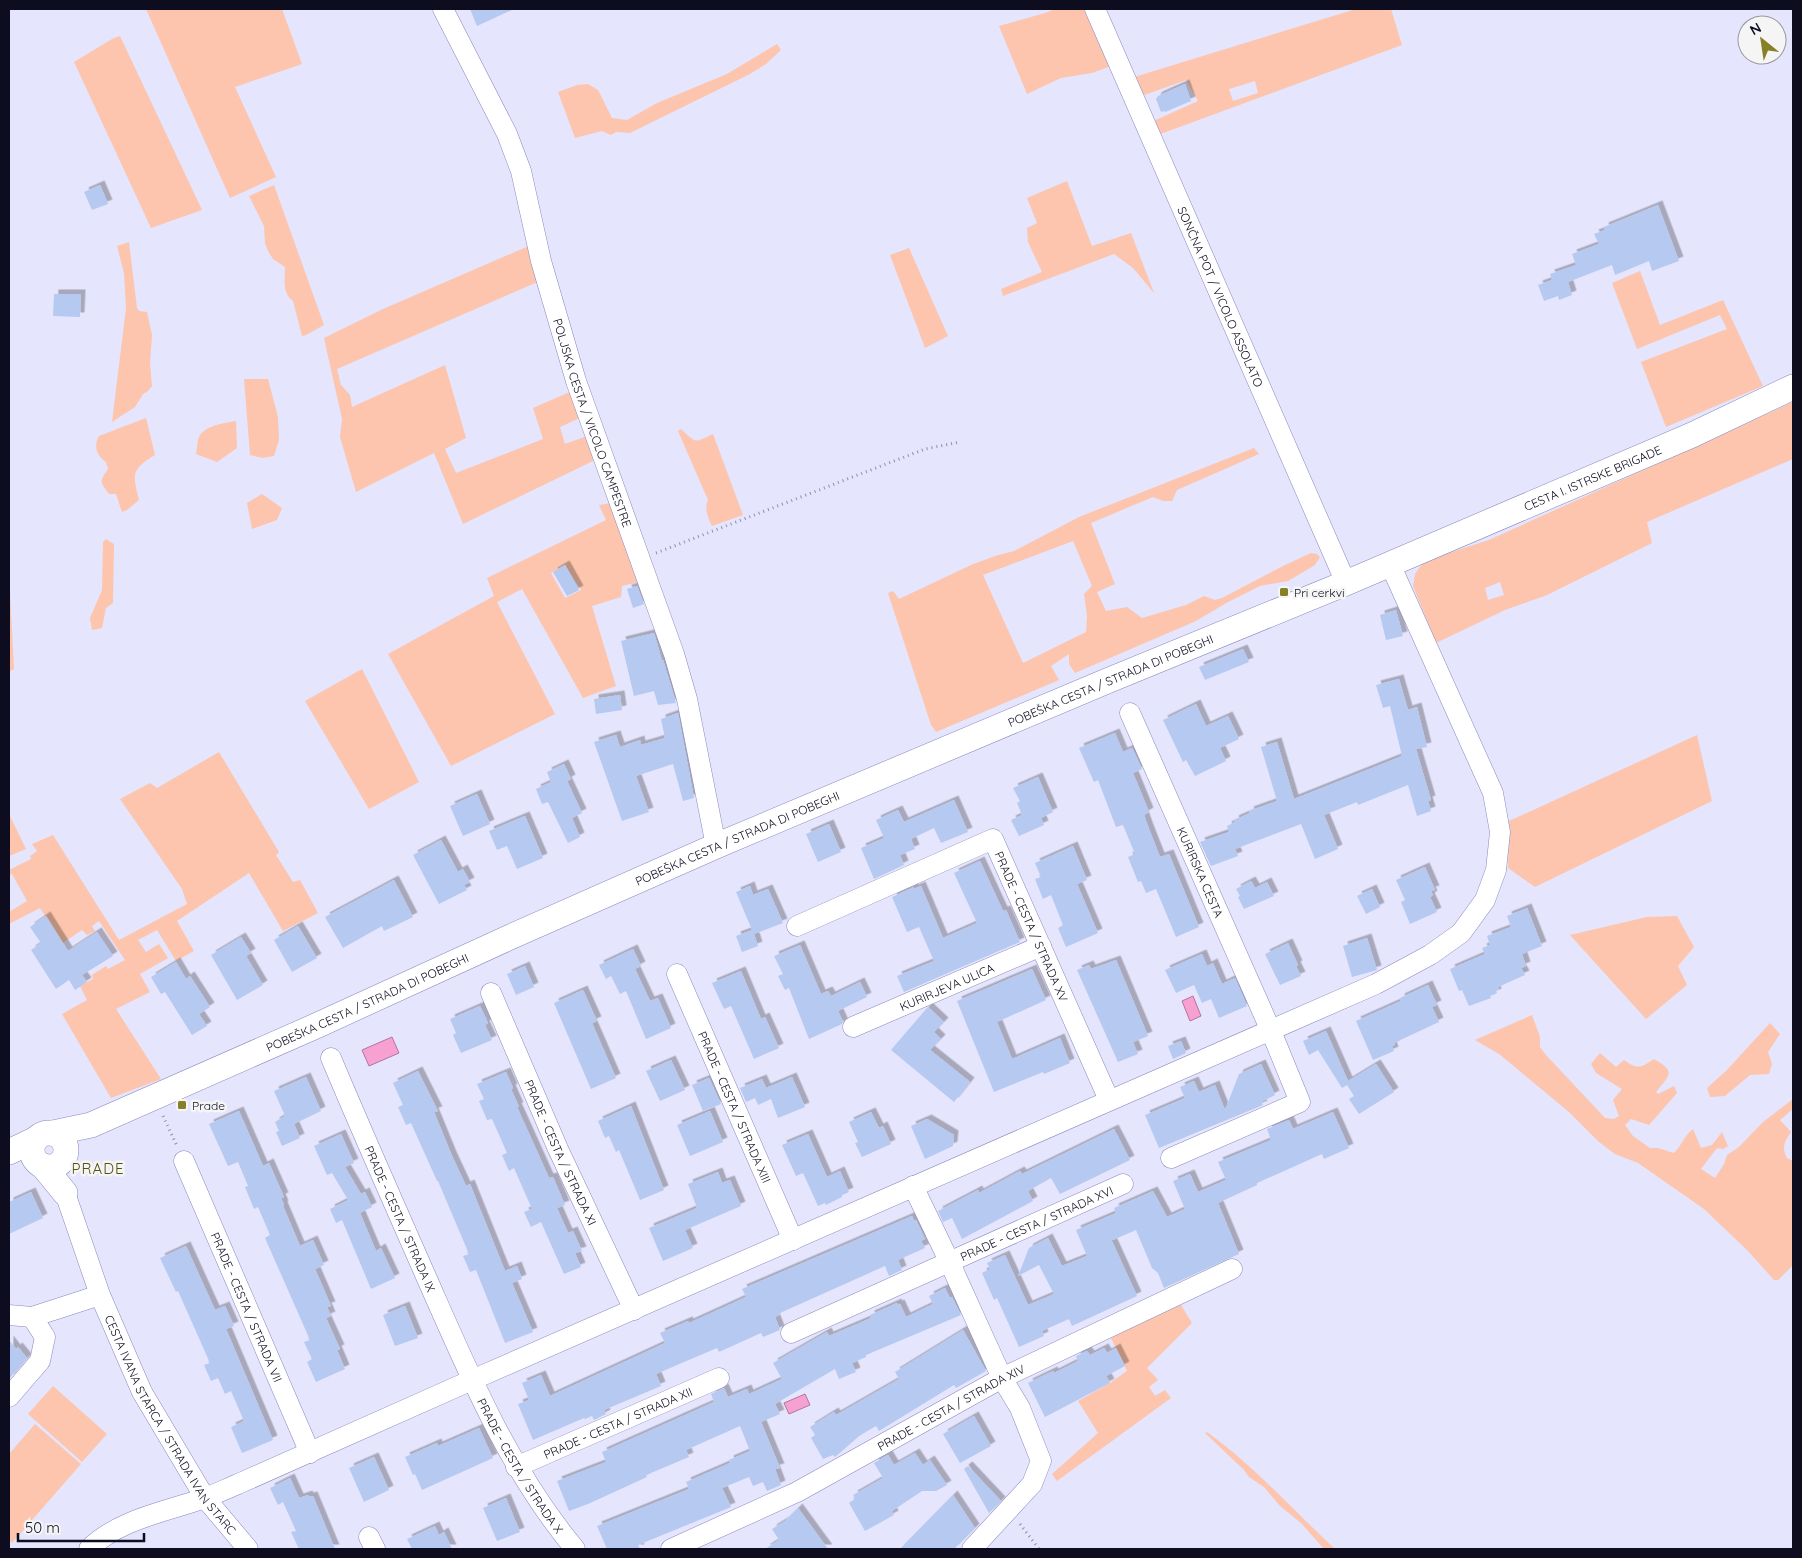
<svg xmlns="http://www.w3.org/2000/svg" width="1802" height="1558" font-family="Quicksand,sans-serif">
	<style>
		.green { fill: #fdc5ad; fill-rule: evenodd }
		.water { fill: #f7a1d2; stroke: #b1759d }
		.building { fill: #b6c9f0; filter: url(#shadow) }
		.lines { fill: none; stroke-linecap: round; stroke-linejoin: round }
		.minor-casing { stroke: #8988bf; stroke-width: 21 }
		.tertiary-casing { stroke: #8988bf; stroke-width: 26 }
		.path { stroke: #9090a6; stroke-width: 3; stroke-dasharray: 1 4; stroke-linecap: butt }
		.minor { stroke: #fff; stroke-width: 20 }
		.tertiary { stroke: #fff; stroke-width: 25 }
		.poi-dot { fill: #878027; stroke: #f5f5f5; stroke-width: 2 }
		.labels { text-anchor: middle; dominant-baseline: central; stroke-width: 5; stroke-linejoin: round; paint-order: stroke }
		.street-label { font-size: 12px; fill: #0e0d20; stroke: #f5f5f5 }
		.poi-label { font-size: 12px; fill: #0e0d20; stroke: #f5f5f5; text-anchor: start }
		.quarter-label { font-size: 15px; letter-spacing: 1px; fill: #555013; stroke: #f5f5f5 }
	</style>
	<defs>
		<filter id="shadow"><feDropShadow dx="4.5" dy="-4.5" stdDeviation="0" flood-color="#0004"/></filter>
	</defs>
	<rect width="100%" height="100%" fill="#e5e5fd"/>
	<!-- green -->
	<path class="green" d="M138,9H282L302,64L235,87L276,177L230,198L146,9L139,10Z
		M1055,9H1089L1114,65L1092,73L1061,78L1027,94L999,26L1045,13Z
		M1356,9H1391L1402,45L1155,136L1149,123L1198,101L1186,80L1139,97L1131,78ZM1255,81L1258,93L1233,101L1229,89Z
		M120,36L202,210L151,228L74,62L112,39Z
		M777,44L781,50L766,64L750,74L630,133L616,132L611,135L602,131L575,138L558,92L577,85L588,84L598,90L612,118L627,120L657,103L727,74Z
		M1067,181L1092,246L1131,233L1154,293L1133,268L1114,254L1003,296L1001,289L1042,272L1028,242L1027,228L1037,223L1027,198Z
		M274,185L324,325L306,335L302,336L293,301C282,293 285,280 285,267L273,259L268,251L265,243L264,226L249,196Z
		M129,242L137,308L139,311L147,312L152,335L150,363L152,386L148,391L143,394L135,407L112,422L126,308L124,273L117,246Z
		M531,245L540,281L337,369L341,385L350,395L352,407L445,365L466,438L445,449L456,473L543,439L533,408L572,391L582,417L560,427L565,444L590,435L597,459L463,524L434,453L356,492L340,437L342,419L324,338L383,309Z
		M909,248L948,336L925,348L890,255Z
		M1640,271L1660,325L1723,300L1763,386L1666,427L1641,362L1727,329L1720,315L1637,349L1612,283Z
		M244,379H268L278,417L279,440L274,456L263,458L250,455Z
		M1793,402V459L1647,522L1652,543L1547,595L1505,610L1436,643L1413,586L1415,574L1424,561L1489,540ZM1500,582L1504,595L1488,600L1485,588Z
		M146,418L155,455C130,470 133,474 139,500L127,510L122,512L116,494H109C100,482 99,482 108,469L106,462C97,456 93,446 99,436Z
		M236,421L237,448L217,462L196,454C197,449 197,442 199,437C205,425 225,423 236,421Z
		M681,429C697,444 694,443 713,434L743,515L712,526C708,518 704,509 708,500L678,431Z
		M1254,448L1259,454L1177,490L1172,501H1163L1153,497L1091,523L1115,584L1097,592L1106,611L1127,607L1142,618L1186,605L1204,596L1215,600L1222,598L1283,566L1311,553L1317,554L1320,557L1315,565L1288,581L1260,586L1228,602L1196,621L1075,673L1069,664V654L1051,666L1059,680L936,732L931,725L888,593L893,591L899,599L971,565L995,556L1014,551L1079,517ZM1073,541L1092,586L1084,594L1087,616L1086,632L1023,663L983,575Z
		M262,494L282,508L277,520L252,529L247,503Z
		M612,503L642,581L622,586L621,597L592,606L616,686L583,698L522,589L497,602L555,714L451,766L388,654L494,596L487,578L606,520L599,505ZM565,565L581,590L565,598L551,573Z
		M106,539L114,544L113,603L106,608L102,628L92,630L90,618L102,590L103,542Z
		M9,572L14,669L9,672Z
		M362,669L419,782L369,809L305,701Z
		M1697,735L1712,801L1535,887L1508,868L1509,821Z
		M219,752L279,852L276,855L293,882L300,880L318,913L283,931L249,873L177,921L194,951L176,961L157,930L138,940L146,952L159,944L168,958L140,974L150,992L116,1009L161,1079L111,1098L62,1014L87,1000L80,986L93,979L92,975L106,966L108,969L125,960L99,921L92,926L95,931L87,935L82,930L63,943L40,908L9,924V912L27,901L12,874L9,875V870L31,859L30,856L37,851L32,844L53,835L119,940L187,904L182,889L120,799L150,783L157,788Z
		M9,814L26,849L9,856Z
		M1677,916L1694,947L1678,966L1687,985L1646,1019L1570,935L1647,917Z
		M1532,1015L1540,1037V1047L1546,1055L1605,1118L1614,1119L1619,1116L1613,1100L1622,1089L1596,1073L1591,1064L1600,1053L1616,1067L1624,1060C1638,1070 1640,1068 1654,1059C1677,1072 1669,1075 1656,1092L1658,1094L1674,1086L1677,1093L1649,1125L1631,1119L1625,1125L1633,1136L1650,1148H1658L1674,1153C1682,1145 1684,1136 1693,1129L1701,1148L1712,1145L1722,1132L1728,1146L1723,1149L1717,1148L1701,1169L1715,1178L1724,1164L1727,1155L1739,1147L1763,1122L1793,1099V1109L1780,1120L1791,1132C1785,1141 1781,1147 1787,1158L1793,1161V1265L1778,1280H1774L1748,1251L1704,1209L1638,1163L1615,1154L1599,1142L1569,1112L1499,1054L1475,1040Z
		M1770,1023L1780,1034L1768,1052L1772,1064L1769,1074L1750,1075L1725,1096L1710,1097L1707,1088L1726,1071Z
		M1178,1300L1192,1323L1147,1368L1158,1380L1149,1387L1155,1396L1165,1390L1171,1398L1057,1481L1052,1474L1098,1433L1078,1401L1110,1383L1127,1371L1108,1332Z
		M53,1386L107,1434L82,1462L28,1414Z
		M35,1424L81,1464L12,1543L9,1540V1454Z
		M1207,1432C1254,1466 1292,1509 1335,1549H1324L1301,1523L1280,1506L1264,1487L1249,1477L1244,1470L1205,1433Z"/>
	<!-- water -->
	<path class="water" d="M1193,996L1201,1016L1190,1021L1182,1001Z
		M392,1037L399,1053L369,1066L362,1050Z
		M805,1394L810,1405L789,1414L784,1403Z"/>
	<!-- building -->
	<path class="building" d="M470,9H514L477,26Z
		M1185,84L1191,101L1165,112L1164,111L1161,112L1156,99L1158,96Z
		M100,185L108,204L92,210L84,192Z
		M1658,205L1679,261L1652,271L1649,261L1615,275L1612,265L1568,282L1572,295L1559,300L1558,296L1544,301L1538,285L1552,280L1550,274L1576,265L1572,254L1599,244L1594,234L1605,230L1604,227Z
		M54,294H81L80,317L53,316Z
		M565,565L579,590L567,596L553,572Z
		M637,586L644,604L633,608L627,589Z
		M1396,610L1403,636L1386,640L1380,615Z
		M654,633L662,661L663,660L676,703L658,705L654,691L634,696L621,641Z
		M1243,649L1249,662L1205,680L1199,667Z
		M1399,679L1408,710L1417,707L1427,747L1416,749L1431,800L1428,801L1431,811L1417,816L1408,785L1358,805L1357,802L1324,815L1338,849L1315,859L1301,824L1235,849L1238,856L1211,866L1200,842L1229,832L1227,826L1235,822L1234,820L1250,813L1249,811L1277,801L1261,747L1277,742L1294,799L1402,756L1390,706L1383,708L1376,685Z
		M620,695L622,710L596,714L594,699Z
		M1196,704L1206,726L1228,716L1239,739L1220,748L1226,761L1195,776L1186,760L1183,762L1163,720Z
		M678,713L694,798L683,801L673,764L636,776L649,812L622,821L594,742L616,735L620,747L640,740L641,745L665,738L661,719Z
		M1115,733L1123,752L1132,748L1142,769L1133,773L1149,812L1144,815L1149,829L1160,857L1169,854L1199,927L1176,937L1156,889L1146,893L1141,881L1138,882L1128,857L1135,854L1123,825L1116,827L1098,780L1094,782L1079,748Z
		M564,764L571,779L567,781L582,813L572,818L580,837L568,843L548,802L542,804L536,789L551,782L547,772Z
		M1038,777L1053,812L1041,818L1044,825L1019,836L1011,820L1022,815L1017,803L1020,801L1013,788Z
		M477,794L490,824L463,836L450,806Z
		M954,800L968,832L941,843L934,828L911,839L915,849L900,855L904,865L874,879L861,848L884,838L876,820L898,810L904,822Z
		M525,816L543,858L517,869L507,846L497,850L489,831Z
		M829,824L841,852L818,862L806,834Z
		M441,840L458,872L463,869L470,882L464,885L467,890L439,904L413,855Z
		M1073,846L1087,880L1077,884L1098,933L1066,947L1058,928L1063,925L1051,895L1043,899L1035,879L1041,877L1035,863Z
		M980,861L1003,911L1006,910L1020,942L904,992L897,976L934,961L919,927L907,932L892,897L914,887V889L921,886L943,938L977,923L954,873Z
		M1425,867L1435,890L1431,891L1433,895L1430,897L1437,912L1410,924L1401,902L1405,900L1396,880Z
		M394,880L413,917L384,931L382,926L343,948L325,917Z
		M1251,881L1255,888L1267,882L1274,896L1244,909L1238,897L1240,896L1236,889Z
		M750,886L753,895L768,889L783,923L754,934L758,946L742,952L736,936L752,930L736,892Z
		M1372,889L1380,907L1366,914L1357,896Z
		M1527,908L1542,946L1522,954L1526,966L1521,968L1525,975L1498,987L1499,989L1496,990L1497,993L1490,996L1491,998L1469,1006L1462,990L1459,991L1450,969L1485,954L1482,948L1490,945L1487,936L1511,927L1507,916Z
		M46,916L68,951L97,932L113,956L82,975L87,982L75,990L69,980L56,989L31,950L41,943L30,927Z
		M298,926L317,958L292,972L274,940Z
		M241,937L251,953L246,956L263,985L237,1000L211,955Z
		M1367,938L1377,970L1352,977L1343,946Z
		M1288,943L1298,965L1296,966L1301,976L1280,985L1265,954Z
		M800,945L821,994L828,991L831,996L860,982L867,997L838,1011L843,1022L842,1024L809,1039L789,988L785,990L778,976L783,974L774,956Z
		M633,949L641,966L635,969L650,1001L658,998L671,1028L646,1039L626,991L620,994L611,976L606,979L599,965Z
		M1202,954L1207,966L1213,963L1222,984L1235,978L1247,1006L1219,1018L1211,999L1202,1003L1194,985L1176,993L1165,970Z
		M1116,960L1148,1036L1133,1042L1138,1054L1118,1062L1077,970L1089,965L1091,969Z
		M176,962L186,979L190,976L210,1007L199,1014L207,1026L192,1035L165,992L161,994L151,977Z
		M525,966L534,987L516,995L507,974Z
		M1032,969L1046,1000L997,1022L1012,1059L1060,1038L1070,1063L1044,1074L1043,1072L994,1092L957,1001Z
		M741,971L761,1019L765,1017L779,1048L754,1059L731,1006L724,1009L712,983Z
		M1428,985L1437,1005L1432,1007L1439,1022L1394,1043L1395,1045L1392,1046L1394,1051L1373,1060L1356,1021L1401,1001L1400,998Z
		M583,990L597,1021L592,1023L616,1078L591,1089L554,1003Z
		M480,1006L488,1023L485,1025L492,1040L461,1053L453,1035L456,1033L450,1019Z
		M928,1007L944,1022L934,1032L941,1039L930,1050L970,1082L954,1102L891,1050Z
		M1326,1031L1348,1081L1376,1064L1394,1092L1359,1114L1349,1099L1354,1096L1347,1085L1342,1088L1318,1050L1309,1055L1303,1041Z
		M1181,1041L1186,1053L1173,1059L1168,1046Z
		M671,1060L685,1090L660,1101L646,1071Z
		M1261,1064L1275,1095L1261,1102L1263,1105L1159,1148L1145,1115L1185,1098L1180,1087L1194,1081L1199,1092L1215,1085L1225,1110L1239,1074Z
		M418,1071L438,1111L434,1112L452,1156L466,1186L470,1184L505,1271L517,1266L522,1279L512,1283L533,1332L505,1343L476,1270L470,1272L463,1256L469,1254L438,1181H437L411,1123L406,1125L398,1107L403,1105L393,1083Z
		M506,1072L513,1088L511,1089L519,1107H517L549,1178L553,1177L565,1205L557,1208L568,1233L573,1231L582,1251L575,1253L581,1267L564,1274L541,1222L531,1227L524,1212L532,1209L514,1168L509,1171L502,1155L507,1153L492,1119L487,1120L479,1101L484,1099L477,1084Z
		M306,1077L321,1111L294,1124L300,1138L282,1146L276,1132L279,1131L275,1122L285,1116L274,1091Z
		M792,1077L805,1107L778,1118L771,1099L758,1105L755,1098L746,1102L740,1088L762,1079L768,1092L766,1088Z
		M709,1078L721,1104L703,1111L692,1085Z
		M631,1106L664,1190L640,1200L619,1150L616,1152L609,1136L605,1138L598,1121Z
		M239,1111L263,1166L269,1163L284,1197L281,1198L284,1205L283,1206L300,1246L313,1240L324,1265L315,1269L331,1306L327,1307L331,1316L326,1318L340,1349L337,1350L345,1369L316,1382L307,1362L312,1359L304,1342L310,1340L265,1238L270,1235L258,1207L254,1209L245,1187L248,1186L238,1162L228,1166L209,1124Z
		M710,1111L723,1142L690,1156L677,1125Z
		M871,1112L879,1128L883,1126L891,1144L862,1157L855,1143L858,1142L849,1122Z
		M1333,1112L1349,1148L1324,1159L1322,1154L1257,1183V1185L1218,1203L1239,1254L1164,1288L1158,1273L1152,1268L1136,1230L1113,1240L1111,1239L1137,1296L1072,1326L1069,1319L1042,1331L1044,1336L1019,1347L997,1298L994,1300L982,1273L990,1269L987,1263L1005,1255L1028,1305L1054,1294L1039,1265L1018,1276L1029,1248L1048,1238L1062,1266L1087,1256L1076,1230L1116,1213L1114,1208L1153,1191L1167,1217L1185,1209L1173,1181L1190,1174L1198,1192L1226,1180L1218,1162L1271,1140L1267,1129L1289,1120L1293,1129Z
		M927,1119L954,1135L953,1146L925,1159L911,1126Z
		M1114,1129L1130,1160L1060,1194L1051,1178L1028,1191L1033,1201L962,1239L952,1218L943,1222L938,1211L978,1190L979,1193L1020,1171L1022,1174Z
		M341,1134L354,1163L345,1167L361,1194L365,1192L372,1207L360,1213L376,1251L381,1248L395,1278L371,1289L342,1220L336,1223L330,1209L348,1200L332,1173L327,1175L314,1146Z
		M808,1134L827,1177L840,1171L849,1192L842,1195V1197L826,1205L825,1203L818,1206L803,1173L796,1176L782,1145Z
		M718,1172L722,1183L730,1180L741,1206L685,1230L693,1248L663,1261L649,1228L697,1208L688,1184Z
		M31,1192L43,1218L9,1234V1202Z
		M912,1216L914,1221L916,1220L925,1239L921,1241L925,1248L898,1260L902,1270L889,1276L885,1266L780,1313L781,1314L775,1317L780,1330L763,1337L761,1333L719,1352L717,1348L656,1374L661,1386L604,1410L606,1414L594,1420L592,1416L585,1419L584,1418L533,1440L518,1404L529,1400L522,1383L541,1375L550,1396L665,1343L660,1333L688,1321L689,1323L746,1297L742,1289Z
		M186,1246L215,1310L225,1306L234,1326L226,1329L273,1440L242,1453L231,1427L244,1421L231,1391L225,1394L218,1378L211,1381L204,1365L210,1363L178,1291L176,1292L160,1258Z
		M945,1288L950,1298L952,1297L961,1315L866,1355V1357L852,1363L856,1372L839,1379L835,1369L775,1404L780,1414L761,1422L780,1468L775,1469L781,1485L767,1491L763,1482L753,1486L749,1477L722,1488L731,1507L638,1545L640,1549H607L597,1526L689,1489L686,1482L730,1463L729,1460L750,1451L740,1426L686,1450L689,1457L646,1475L647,1477L588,1504L569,1511L557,1481L606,1462L602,1452L714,1402L711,1394L724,1388L728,1397L747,1389L749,1394L782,1379L773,1363L827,1332L829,1336L871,1318L870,1315L897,1303L898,1305L900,1304L906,1317L933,1304L929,1296Z
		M405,1306L418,1338L395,1346L383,1315Z
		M963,1330L986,1371L956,1388L954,1385L879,1431L876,1426L859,1436L835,1457L833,1455L823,1459L811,1438L815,1435L810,1427L834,1412L836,1415L899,1379L895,1372Z
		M9,1340L16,1349L18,1347L27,1358L9,1379Z
		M1104,1348L1107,1353L1116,1348L1125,1366L1106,1376L1110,1383L1045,1417L1028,1383L1053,1371L1054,1373L1078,1361L1076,1356L1087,1351L1090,1355Z
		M974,1416L991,1446L960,1463L943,1434Z
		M479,1428L493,1458L422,1490L415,1474L413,1475L405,1457L437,1443L438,1446Z
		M915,1453L923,1465L930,1460L947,1485L936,1491H922L892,1511L894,1515L865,1531L849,1503L855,1499L853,1495L883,1478L874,1463L888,1455L894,1465Z
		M374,1457L389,1490L364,1502L349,1468Z
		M968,1466L1001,1501L989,1513L964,1469Z
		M290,1478L299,1498L308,1495L309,1497L313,1496L335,1549H299L291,1532L296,1531L283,1502L278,1505L270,1488Z
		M953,1495L975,1528L954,1549H900Z
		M506,1498L520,1532L497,1541L483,1508Z
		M798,1508L828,1549H765L779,1540L772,1529L785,1521Z
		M435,1526L439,1535L444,1532L452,1549H411H412L407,1539Z"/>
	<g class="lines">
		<!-- minor casing -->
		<g class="minor-casing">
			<g id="minor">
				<path id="s1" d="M443,9L507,134L521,171L541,261L576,381L674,654L687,699L716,846"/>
				<path id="s2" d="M1095,9L1346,583"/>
				<path id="s3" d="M1130,713L1271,1031L1300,1102L1171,1158"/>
				<path id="s4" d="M797,926L993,839L1109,1100"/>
				<path id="s5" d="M677,974L793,1240"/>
				<path id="s6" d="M491,993L558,1149L634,1310"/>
				<path id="s7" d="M853,1027L1041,946"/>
				<path id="s8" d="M331,1058C362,1132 395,1206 428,1281C469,1374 509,1470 575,1549"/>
				<path id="s9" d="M184,1161L310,1453"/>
				<path d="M913,1186L949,1261L1002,1378L1020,1408L1041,1461L1032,1484L972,1549"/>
				<path id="s10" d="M65,1193L100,1295L142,1392L205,1498L248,1549"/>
				<path d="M9,1315L32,1317L100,1295"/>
				<path id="s11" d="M791,1333L1123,1184"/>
				<path d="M9,1397L40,1361L45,1337L32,1317"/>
				<path id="s12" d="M516,1467L719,1378"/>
				<path d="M369,1537L375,1549"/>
				<path d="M89,1549C118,1520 164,1512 202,1499C214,1495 226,1489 238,1484L472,1380L1376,984L1430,955L1461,933L1485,900L1496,870L1500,832L1493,793L1390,564"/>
				<path id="s13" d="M671,1549L797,1492L1002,1378L1232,1269"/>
			</g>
		</g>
		<!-- tertiary casing -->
		<g class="tertiary-casing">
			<g id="tertiary">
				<circle cx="49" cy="1150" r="17"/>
				<path id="s14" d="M53,1133L91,1125L318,1025L508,938L716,846L1107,681L1346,583L1692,435L1793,387"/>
				<path d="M9,1152L36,1139"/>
				<path d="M43,1166L65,1193"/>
			</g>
		</g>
		<!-- path -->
		<path class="path" d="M656,553L925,449L960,442
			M163,1116L177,1146
			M1020,1524L1039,1549"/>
		<!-- minor -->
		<use href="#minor" class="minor"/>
		<!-- tertiary -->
		<use href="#tertiary" class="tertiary"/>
	</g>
	<!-- markers -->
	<g class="poi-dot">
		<rect x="1279" y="587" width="10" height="10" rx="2.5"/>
		<rect x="177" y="1100" width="10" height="10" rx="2.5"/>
	</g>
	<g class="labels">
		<!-- street labels -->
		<g class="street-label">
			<text stroke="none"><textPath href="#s2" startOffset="314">SONČNA POT / VICOLO ASSOLATO</textPath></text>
			<text stroke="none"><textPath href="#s1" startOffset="442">POLJSKA CESTA / VICOLO CAMPESTRE</textPath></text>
			<text stroke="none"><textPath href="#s14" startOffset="1674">CESTA I. ISTRSKE BRIGADE</textPath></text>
			<text stroke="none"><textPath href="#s14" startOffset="1151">POBEŠKA CESTA / STRADA DI POBEGHI</textPath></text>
			<text stroke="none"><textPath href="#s14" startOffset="746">POBEŠKA CESTA / STRADA DI POBEGHI</textPath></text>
			<text stroke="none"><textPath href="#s3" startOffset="174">KURIRSKA CESTA</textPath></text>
			<text stroke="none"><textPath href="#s4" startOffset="310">PRADE - CESTA / STRADA XV</textPath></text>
			<text stroke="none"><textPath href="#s7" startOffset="102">KURIRJEVA ULICA</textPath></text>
			<text stroke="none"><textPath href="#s14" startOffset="341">POBEŠKA CESTA / STRADA DI POBEGHI</textPath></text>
			<text stroke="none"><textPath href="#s5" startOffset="145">PRADE - CESTA / STRADA XIII</textPath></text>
			<text stroke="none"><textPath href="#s6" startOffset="174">PRADE - CESTA / STRADA XI</textPath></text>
			<text stroke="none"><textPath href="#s8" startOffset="175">PRADE - CESTA / STRADA IX</textPath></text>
			<text stroke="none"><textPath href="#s11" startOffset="269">PRADE - CESTA / STRADA XVI</textPath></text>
			<text stroke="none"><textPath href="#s9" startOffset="159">PRADE - CESTA / STRADA VII</textPath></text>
			<text stroke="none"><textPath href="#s13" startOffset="314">PRADE - CESTA / STRADA XIV</textPath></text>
			<text stroke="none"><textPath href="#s12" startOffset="111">PRADE - CESTA / STRADA XII</textPath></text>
			<text stroke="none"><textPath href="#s10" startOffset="256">CESTA IVANA STARCA / STRADA IVAN STARC</textPath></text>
			<text stroke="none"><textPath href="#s8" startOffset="450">PRADE - CESTA / STRADA X</textPath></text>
		</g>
		<!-- poi labels -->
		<g class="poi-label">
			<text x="1294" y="592">Pri cerkvi</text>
			<text x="192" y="1105">Prade</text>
		</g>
		<!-- quarter labels -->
		<g class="quarter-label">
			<text x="98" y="1168">PRADE</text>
		</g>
	</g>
	<!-- border -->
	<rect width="1802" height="1558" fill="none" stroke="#0e0d20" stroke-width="20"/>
	<!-- north arrow -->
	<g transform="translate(1762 40) rotate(330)"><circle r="24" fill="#f5f5f5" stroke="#9998a0"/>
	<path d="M0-4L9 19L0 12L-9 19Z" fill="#878027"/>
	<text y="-8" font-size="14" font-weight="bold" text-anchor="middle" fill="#0e0d20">N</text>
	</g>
	<!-- scale -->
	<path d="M18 1533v8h126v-8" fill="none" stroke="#0e0d20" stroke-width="2.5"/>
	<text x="25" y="1533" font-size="15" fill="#0e0d20" stroke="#f5f5f5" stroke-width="4" paint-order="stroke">50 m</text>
</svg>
